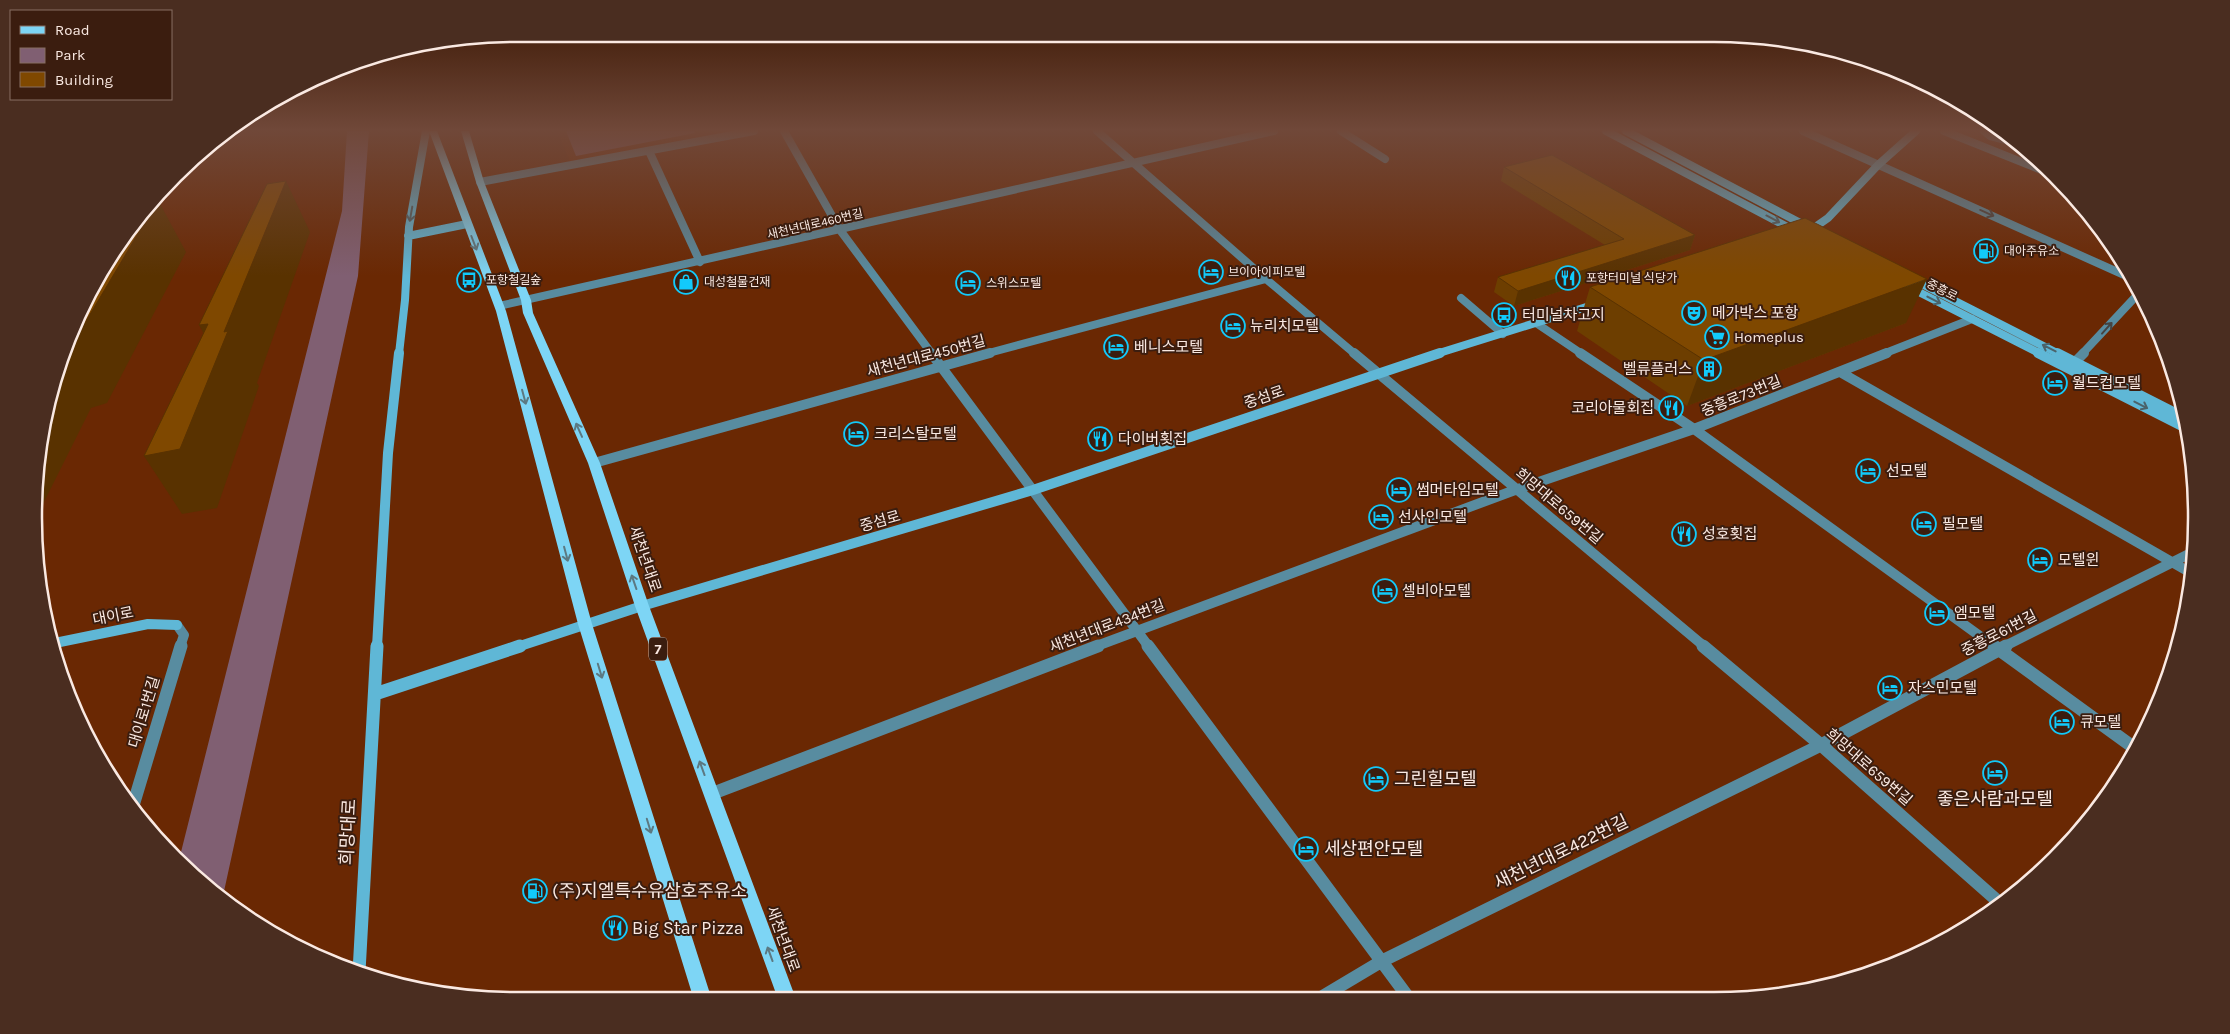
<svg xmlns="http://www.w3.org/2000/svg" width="2230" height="1034" font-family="Karla,'Noto Sans KR',sans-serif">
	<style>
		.built { fill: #742a00 }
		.green { fill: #805f72 }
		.forest { fill: #935e7d }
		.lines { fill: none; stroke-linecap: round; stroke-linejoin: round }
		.street-far2 { stroke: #588ca0; stroke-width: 8 }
		.street-far1 { stroke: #588ca0; stroke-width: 10 }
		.street { stroke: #588ca0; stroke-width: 13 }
		.secondary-far2 { stroke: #5fb7d6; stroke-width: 8 }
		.secondary-far1 { stroke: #5fb7d6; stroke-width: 10 }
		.secondary { stroke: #5fb7d6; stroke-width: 13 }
		.primary { fill: #7dd5f5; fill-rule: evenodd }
		.wall { fill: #6d3e00 }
		.shaded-wall { fill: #593200 }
		.building { fill: #7f4800; stroke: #593200 }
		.oneway { stroke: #454442 }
		.oneway2 { stroke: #4b6269 }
		.oneway3 { stroke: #5c7982 }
		.labels { text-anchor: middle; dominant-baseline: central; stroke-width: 4; stroke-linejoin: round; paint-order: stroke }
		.far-street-label { font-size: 12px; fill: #fae9e2; stroke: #3b1d0f }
		.far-poi-label { font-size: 12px; fill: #fae9e2; stroke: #3b1d0f; text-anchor: start }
		.shield { fill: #3b1d0f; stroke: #c1aca3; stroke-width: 1 }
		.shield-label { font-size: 14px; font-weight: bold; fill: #fae9e2 }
		.poi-label { font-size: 15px; fill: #fae9e2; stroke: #3b1d0f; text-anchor: start }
		.street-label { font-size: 15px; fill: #fae9e2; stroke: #3b1d0f }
		.near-poi-label { font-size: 18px; fill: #fae9e2; stroke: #3b1d0f; text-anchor: start }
		.near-street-label { font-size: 18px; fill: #fae9e2; stroke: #3b1d0f }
		.rim { fill: none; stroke: #fae9e2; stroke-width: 2.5 }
	</style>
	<rect width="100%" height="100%" fill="#6a2803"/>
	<!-- built -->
	<path class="built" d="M557,131H732L570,162Z"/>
	<!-- green -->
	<path class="green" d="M347,131H369L358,276L223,896L199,881L179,860L342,211Z
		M566,131H694L695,133L576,156Z"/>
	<!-- forest -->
	<path class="forest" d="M204,150L177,186L161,193L199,153Z"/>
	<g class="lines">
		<!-- street-far2 -->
		<path class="street-far2" d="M784,131L840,230L932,354
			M1097,131L1266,279L1355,354
			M1341,131L1385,159
			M1803,131L2131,278
			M1944,131L2054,175
			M1984,131L1990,136L2014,142
			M649,151L700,262
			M480,182L754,131
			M1461,298L1503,334
			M499,306L1274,131
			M1536,323L1582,354
			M985,354L1266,279
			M1883,354L1972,319
			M2082,354L2139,293"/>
		<!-- street-far1 -->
		<path class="street-far1" d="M931,353L1149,647
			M1354,353L1705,647
			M1580,353L1694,429L1995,647
			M2076,361L2084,353
			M1840,372L2191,573
			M594,463L990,353
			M177,625L184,635L180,647
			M1094,647L1515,490L1694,429L1887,353
			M2003,647L2193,552"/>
		<!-- street -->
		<path class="street" d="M1148,646L1408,997
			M1703,646L1821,745L2001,904
			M1994,646L2133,747
			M711,794L1098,646
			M132,809L181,646
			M1320,998L1382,961L1821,745L2006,646"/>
		<!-- secondary-far2 -->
		<path class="secondary-far2" d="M1606,131L1795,231
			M1626,131L1808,227
			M1808,232L1828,218L1878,165L1916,131
			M408,236L467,224
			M1912,279L2059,354
			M1909,287L2041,354
			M399,354L405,300L409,227L426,131
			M1436,354L1596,304"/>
		<!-- secondary-far1 -->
		<path class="secondary-far1" d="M2038,353L2188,429
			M2057,353L2185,418
			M55,643L148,624L177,625
			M377,647L388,453L399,353
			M517,647L642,606L1033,490L1440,353"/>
		<!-- secondary -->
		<path class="secondary" d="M375,694L520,646
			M359,972L377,646"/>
		<!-- primary -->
		<path class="primary" d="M429,131H437L506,311L592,624L712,1000H694L578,624L496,311Z
			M461,131H469L484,182L531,300L533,313L600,463L649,606L796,999H778L635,606L588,463L523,313L521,300L476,182Z"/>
	</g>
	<!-- wall -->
	<path class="wall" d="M1994,131H2001L2004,134Z
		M1504,167L1695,235L1690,250L1514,306L1494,292L1498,277L1605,245L1501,181Z
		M1590,287L1906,323L1687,406L1577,331Z"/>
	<!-- shaded-wall -->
	<path class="shaded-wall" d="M286,181L310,232L257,383L259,386L217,508L182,514L144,456L217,358L199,325L208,324L224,332Z
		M158,200L186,252L107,403L91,408L34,522V517L43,423L73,343Z
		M1695,235L1690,250L1514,306L1518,291Z
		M1927,279L1906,323L1687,406L1704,360Z"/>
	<!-- building -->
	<path class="building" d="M1552,155L1695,235L1518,291L1498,277L1624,239L1504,167Z
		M286,181L224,332L228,331L180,449L144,456L208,324L199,325L267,184Z
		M158,200L73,343L98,276L134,223L154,201Z
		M1805,218L1927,279L1704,360L1590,287Z"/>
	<!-- one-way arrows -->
	<defs><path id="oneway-shaft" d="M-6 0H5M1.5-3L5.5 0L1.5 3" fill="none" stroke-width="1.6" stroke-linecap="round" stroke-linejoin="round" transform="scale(1.25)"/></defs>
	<g class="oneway">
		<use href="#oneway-shaft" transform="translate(1987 213) rotate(24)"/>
		<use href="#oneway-shaft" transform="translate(2107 328) rotate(-48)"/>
	</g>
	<g class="oneway2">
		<use href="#oneway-shaft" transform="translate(411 214) rotate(100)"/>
		<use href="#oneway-shaft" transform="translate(1773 219) rotate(28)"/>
		<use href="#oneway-shaft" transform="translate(1934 300) rotate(27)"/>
		<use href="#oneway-shaft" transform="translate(2049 348) rotate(-153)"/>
		<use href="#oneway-shaft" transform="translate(2141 405) rotate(27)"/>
	</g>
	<g class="oneway3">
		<use href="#oneway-shaft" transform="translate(474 243) rotate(69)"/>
		<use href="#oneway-shaft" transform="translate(524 397) rotate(75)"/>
		<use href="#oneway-shaft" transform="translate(579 430) rotate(-114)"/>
		<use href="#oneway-shaft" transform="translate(566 554) rotate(75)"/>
		<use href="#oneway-shaft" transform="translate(634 582) rotate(-109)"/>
		<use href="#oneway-shaft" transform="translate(600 671) rotate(73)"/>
		<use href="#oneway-shaft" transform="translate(702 768) rotate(-110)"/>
		<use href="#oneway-shaft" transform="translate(649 826) rotate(73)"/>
		<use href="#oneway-shaft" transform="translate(770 954) rotate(-110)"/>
	</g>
	<!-- sky -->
	<linearGradient id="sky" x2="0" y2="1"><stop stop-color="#3a1602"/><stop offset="0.47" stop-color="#704839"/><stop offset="1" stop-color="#704839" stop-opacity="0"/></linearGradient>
	<rect width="2230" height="276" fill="url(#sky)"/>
	<!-- icons -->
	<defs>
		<g id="fuel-ring" transform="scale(1.25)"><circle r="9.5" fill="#3b1d0f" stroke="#12cafb" stroke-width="1.5"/><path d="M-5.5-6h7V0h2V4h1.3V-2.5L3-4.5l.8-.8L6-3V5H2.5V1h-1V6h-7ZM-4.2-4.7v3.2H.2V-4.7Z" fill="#12cafb"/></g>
		<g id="hotel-ring" transform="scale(1.25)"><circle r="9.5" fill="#3b1d0f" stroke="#12cafb" stroke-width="1.5"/><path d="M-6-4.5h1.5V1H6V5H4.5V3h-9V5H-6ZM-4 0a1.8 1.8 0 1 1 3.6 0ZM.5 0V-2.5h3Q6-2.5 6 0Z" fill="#12cafb"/></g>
		<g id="restaurant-ring" transform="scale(1.25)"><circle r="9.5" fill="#3b1d0f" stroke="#12cafb" stroke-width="1.5"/><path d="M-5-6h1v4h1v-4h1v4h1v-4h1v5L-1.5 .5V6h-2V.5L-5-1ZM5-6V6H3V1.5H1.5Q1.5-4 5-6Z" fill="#12cafb"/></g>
		<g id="bus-ring" transform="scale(1.25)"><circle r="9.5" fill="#3b1d0f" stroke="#12cafb" stroke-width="1.5"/><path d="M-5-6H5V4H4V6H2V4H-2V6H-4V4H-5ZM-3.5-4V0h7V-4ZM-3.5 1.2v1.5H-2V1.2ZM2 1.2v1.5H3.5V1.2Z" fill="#12cafb"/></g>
		<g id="shop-ring" transform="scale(1.25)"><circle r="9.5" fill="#3b1d0f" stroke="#12cafb" stroke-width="1.5"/><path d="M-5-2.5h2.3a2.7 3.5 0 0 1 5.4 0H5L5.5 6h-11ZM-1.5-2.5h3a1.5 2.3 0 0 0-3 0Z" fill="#12cafb"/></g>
		<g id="theatre-ring" transform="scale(1.25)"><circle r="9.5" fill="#3b1d0f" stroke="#12cafb" stroke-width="1.5"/><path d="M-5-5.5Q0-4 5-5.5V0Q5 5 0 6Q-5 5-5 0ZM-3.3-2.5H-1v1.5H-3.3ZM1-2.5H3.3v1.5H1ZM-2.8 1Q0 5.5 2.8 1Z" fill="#12cafb"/></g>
		<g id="supermarket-ring" transform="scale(1.25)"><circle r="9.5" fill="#3b1d0f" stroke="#12cafb" stroke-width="1.5"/><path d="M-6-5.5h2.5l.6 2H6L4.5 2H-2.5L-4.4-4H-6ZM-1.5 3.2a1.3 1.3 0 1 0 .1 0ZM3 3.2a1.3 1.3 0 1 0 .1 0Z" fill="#12cafb"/></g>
		<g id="building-ring" transform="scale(1.25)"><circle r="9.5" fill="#3b1d0f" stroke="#12cafb" stroke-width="1.5"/><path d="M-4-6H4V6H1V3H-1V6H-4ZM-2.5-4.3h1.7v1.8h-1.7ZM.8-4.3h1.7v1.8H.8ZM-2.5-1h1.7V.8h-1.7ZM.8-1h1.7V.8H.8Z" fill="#12cafb"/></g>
	</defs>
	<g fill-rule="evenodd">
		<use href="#fuel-ring" x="1986" y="251"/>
		<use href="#hotel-ring" x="1211" y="272"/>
		<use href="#restaurant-ring" x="1568" y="278"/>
		<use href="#bus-ring" x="469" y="280"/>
		<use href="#shop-ring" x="686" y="282"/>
		<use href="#hotel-ring" x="968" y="283"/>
		<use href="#theatre-ring" x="1694" y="313"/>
		<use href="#bus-ring" x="1504" y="315"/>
		<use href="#hotel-ring" x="1233" y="326"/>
		<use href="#supermarket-ring" x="1717" y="337"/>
		<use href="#hotel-ring" x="1116" y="347"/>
		<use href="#building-ring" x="1709" y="369"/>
		<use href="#hotel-ring" x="2055" y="383"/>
		<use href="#restaurant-ring" x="1671" y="408"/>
		<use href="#hotel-ring" x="856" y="434"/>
		<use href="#restaurant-ring" x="1100" y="439"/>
		<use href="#hotel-ring" x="1868" y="471"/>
		<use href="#hotel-ring" x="1399" y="490"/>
		<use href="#hotel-ring" x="1381" y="517"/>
		<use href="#hotel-ring" x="1924" y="524"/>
		<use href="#restaurant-ring" x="1684" y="534"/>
		<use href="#hotel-ring" x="2040" y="560"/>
		<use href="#hotel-ring" x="1385" y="591"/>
		<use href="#hotel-ring" x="1937" y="613"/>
		<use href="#hotel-ring" x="1890" y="688"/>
		<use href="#hotel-ring" x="2062" y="722"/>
		<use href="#hotel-ring" x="1995" y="773"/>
		<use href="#hotel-ring" x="1376" y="779"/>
		<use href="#hotel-ring" x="1306" y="849"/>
		<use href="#fuel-ring" x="535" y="891"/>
		<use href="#restaurant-ring" x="615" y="928"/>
	</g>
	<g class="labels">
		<!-- far-street labels -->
		<g class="far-street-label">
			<text transform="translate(815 224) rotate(-13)">새천년대로460번길</text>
			<text transform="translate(1942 290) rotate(27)">중흥로</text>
		</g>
		<!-- far-poi labels -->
		<g class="far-poi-label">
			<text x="2004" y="251">대아주유소</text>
			<text x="1228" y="272">브이아이피모텔</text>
			<text x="1586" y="278">포항터미널 식당가</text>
			<text x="486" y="280">포항철길숲</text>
			<text x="704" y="282">대성철물건재</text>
			<text x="986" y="283">스위스모텔</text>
		</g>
		<!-- shield labels -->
		<rect class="shield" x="649" y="637.5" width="18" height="23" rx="4"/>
		<g class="shield-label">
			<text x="658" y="649">7</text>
		</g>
		<!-- poi labels -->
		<g class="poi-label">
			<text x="1712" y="313">메가박스 포항</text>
			<text x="1522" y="315">터미널차고지</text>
			<text x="1250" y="326">뉴리치모텔</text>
			<text x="1734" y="337">Homeplus</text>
			<text x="1134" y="347">베니스모텔</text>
			<text x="1692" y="369" text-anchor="end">벨류플러스</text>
			<text x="2072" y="383">월드컵모텔</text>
			<text x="1654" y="408" text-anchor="end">코리아물회집</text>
			<text x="874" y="434">크리스탈모텔</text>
			<text x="1118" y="439">다이버횟집</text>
			<text x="1886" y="471">선모텔</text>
			<text x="1416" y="490">썸머타임모텔</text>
			<text x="1398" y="517">선사인모텔</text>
			<text x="1942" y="524">필모텔</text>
			<text x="1702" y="534">성호횟집</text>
			<text x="2058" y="560">모텔윈</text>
			<text x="1402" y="591">셀비아모텔</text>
			<text x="1954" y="613">엠모텔</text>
			<text x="1908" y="688">자스민모텔</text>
			<text x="2080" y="722">큐모텔</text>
		</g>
		<!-- street labels -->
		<g class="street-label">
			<text transform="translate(926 356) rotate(-15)">새천년대로450번길</text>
			<text transform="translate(1741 396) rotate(-22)">중흥로73번길</text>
			<text transform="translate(1264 397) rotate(-19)">중섬로</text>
			<text transform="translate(1559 506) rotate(40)">희망대로659번길</text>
			<text transform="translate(880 521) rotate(-16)">중섬로</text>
			<text transform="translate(645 559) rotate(71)">새천년대로</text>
			<text transform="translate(113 616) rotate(-11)">대이로</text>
			<text transform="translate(1107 626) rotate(-21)">새천년대로434번길</text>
			<text transform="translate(1999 633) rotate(-27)">중흥로61번길</text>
			<text transform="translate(144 712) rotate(-73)">대이로1번길</text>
			<text transform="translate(1869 767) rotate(41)">희망대로659번길</text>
			<text transform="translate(783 939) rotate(70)">새천년대로</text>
		</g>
		<!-- near-poi labels -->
		<g class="near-poi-label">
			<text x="1394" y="779">그린힐모텔</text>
			<text x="1995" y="799" text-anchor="middle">좋은사람과모텔</text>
			<text x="1324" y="849">세상편안모텔</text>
			<text x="552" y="891">(주)지엘특수유삼호주유소</text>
			<text x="632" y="928">Big Star Pizza</text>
		</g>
		<!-- near-street labels -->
		<g class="near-street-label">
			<text transform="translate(348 832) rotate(-87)">희망대로</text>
			<text transform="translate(1561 852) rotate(-26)">새천년대로422번길</text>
		</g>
	</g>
	<!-- crop -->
	<path d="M0 0H2230V1034H0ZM516 42H1714A474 474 0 0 1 2188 516V518A474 474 0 0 1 1714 992H516A474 474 0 0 1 42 518V516A474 474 0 0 1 516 42Z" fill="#4a2d20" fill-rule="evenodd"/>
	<path class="rim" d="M516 42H1714A474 474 0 0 1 2188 516V518A474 474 0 0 1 1714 992H516A474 474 0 0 1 42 518V516A474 474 0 0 1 516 42Z"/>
	<!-- legend -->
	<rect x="10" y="10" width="162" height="90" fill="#3b1d0f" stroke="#876f63"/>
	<rect x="20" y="26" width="25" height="8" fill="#7dd5f5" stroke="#876f63"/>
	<text x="55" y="35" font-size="15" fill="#fae9e2">Road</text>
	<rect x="20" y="48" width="25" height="15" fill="#805f72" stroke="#876f63"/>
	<text x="55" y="60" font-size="15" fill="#fae9e2">Park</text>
	<rect x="20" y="72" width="25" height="15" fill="#7f4800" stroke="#876f63"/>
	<text x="55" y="85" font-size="15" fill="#fae9e2">Building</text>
</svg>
